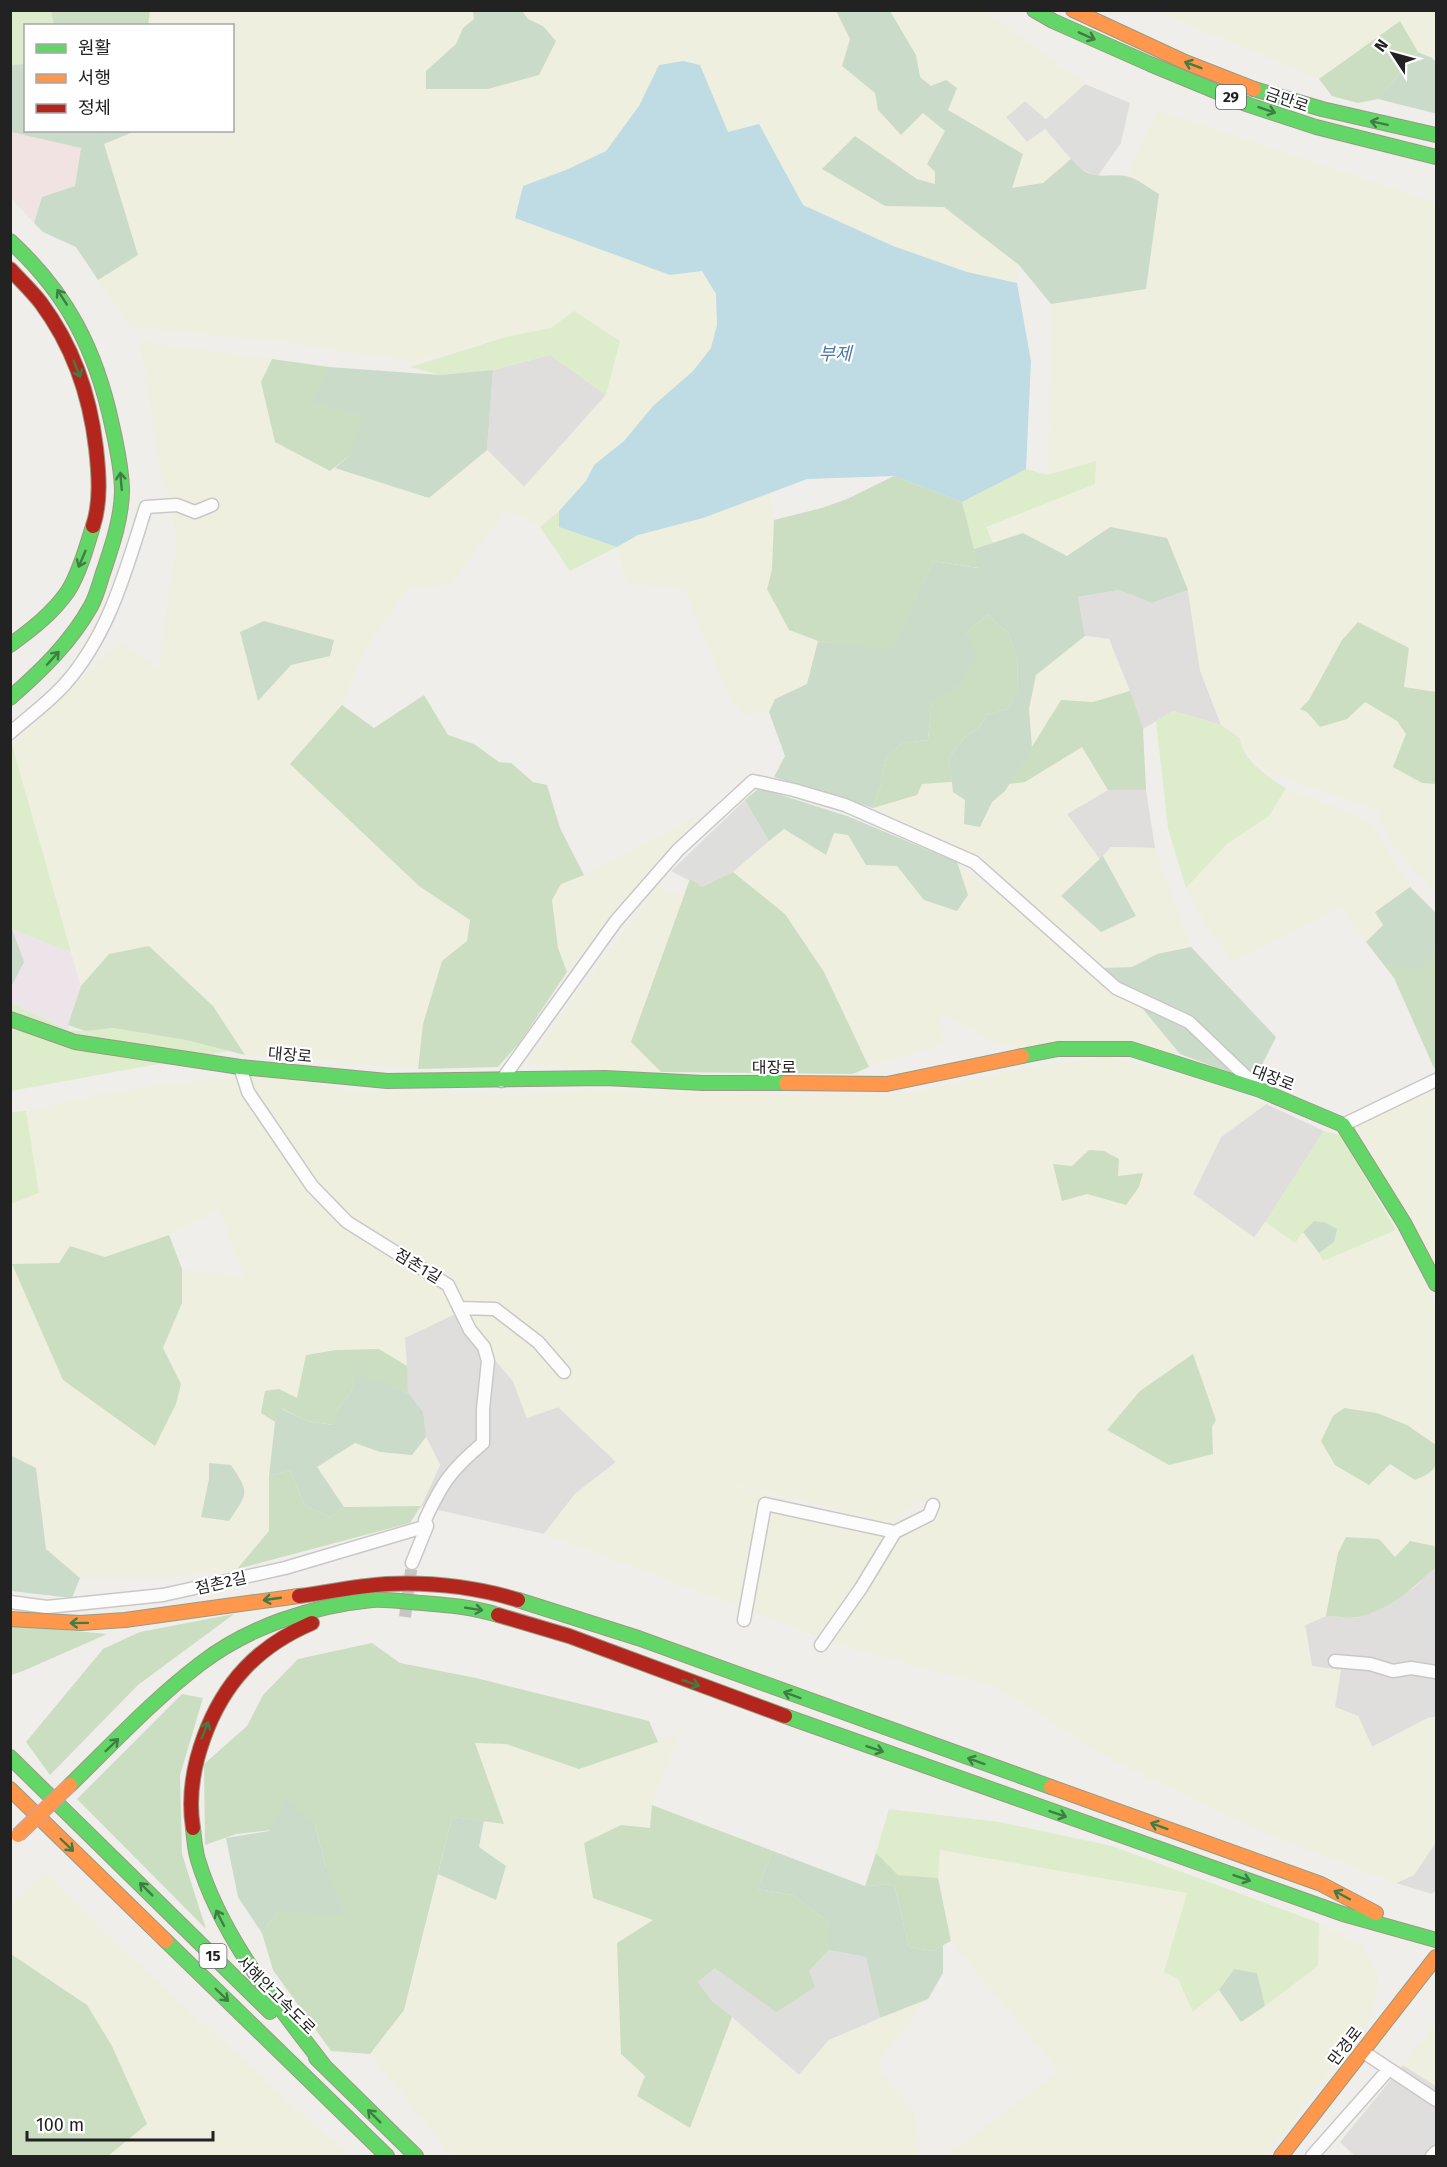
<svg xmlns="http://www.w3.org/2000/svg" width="1447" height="2167" font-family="'Fira Sans','Noto Sans KR',sans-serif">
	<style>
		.residential { fill: #dfdedc }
		.commercial { fill: #f1e3e1 }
		.industrial { fill: #ede4e9 }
		.religious { fill: #dededc }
		.farmland { fill: #efefdf; fill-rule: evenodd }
		.grass { fill: #ddeccb }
		.forest { fill: #cbdec1 }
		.cemetery { fill: #cadbca }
		.water { fill: #bfdbe3 }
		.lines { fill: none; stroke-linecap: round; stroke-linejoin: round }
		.street-tunnel { stroke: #c7c5c3; stroke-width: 12; stroke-dasharray: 12 6; stroke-linecap: butt }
		.street-casing { stroke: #c9c8c7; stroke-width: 15 }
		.fast-casing { stroke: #999a82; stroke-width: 16 }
		.slow-casing { stroke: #999a82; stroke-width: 16 }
		.jam-casing { stroke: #999a82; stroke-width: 16 }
		.street { stroke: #fdfcfc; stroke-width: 12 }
		.fast { stroke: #63d668; stroke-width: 14 }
		.slow { stroke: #ff974d; stroke-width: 14 }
		.jam { stroke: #b3261e; stroke-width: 14 }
		.slow-bridge-casing { stroke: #c5a2ac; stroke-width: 16; stroke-linecap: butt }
		.slow-bridge { stroke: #ff974d; stroke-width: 14 }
		.oneway { stroke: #427c45 }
		.labels { text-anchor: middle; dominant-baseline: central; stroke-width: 4.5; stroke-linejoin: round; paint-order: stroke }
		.shield { fill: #fff; stroke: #646464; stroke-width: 1.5 }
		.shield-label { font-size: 15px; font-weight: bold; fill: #222 }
		.street-label { font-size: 16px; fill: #222; stroke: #fff }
		.water-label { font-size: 18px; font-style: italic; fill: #4a7aab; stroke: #fff }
	</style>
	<rect width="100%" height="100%" fill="#f0eeeb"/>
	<!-- residential -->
	<path class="residential" d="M550,355L606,395L524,487L487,450L493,370Z
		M1119,590L1152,603L1188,590L1200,670L1221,725L1173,711L1143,729L1109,639L1085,636L1078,597Z
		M1108,790H1146L1155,848L1111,847L1100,860L1067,814Z
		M1266,1104L1324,1131L1255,1238L1193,1194L1221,1137Z
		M455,1314L513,1381L527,1418L558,1407L616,1462L575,1494L544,1534L421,1506L440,1465L426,1437L422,1412L408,1393L404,1338Z
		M1436,1567V1717L1428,1718L1372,1747L1358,1716L1335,1707L1312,1666L1305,1625L1326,1616L1357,1618L1376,1611L1415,1587Z
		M1436,1842V1890L1432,1894L1396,1883L1414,1875Z
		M1403,2065L1436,2086V2156H1355L1340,2142Z"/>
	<!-- commercial -->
	<path class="commercial" d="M11,132L81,148L75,186L43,197L34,223L11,198Z"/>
	<!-- industrial -->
	<path class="industrial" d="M12,929L71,952L81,986L68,1030L11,1002L10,987L24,962Z"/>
	<!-- religious -->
	<path class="religious" d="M1085,84L1130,103L1121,143L1097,177L1027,142L1006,117L1025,101L1046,119Z
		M745,800L769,841L733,872L702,887L671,871Z
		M829,1950L866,1957L880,2018L829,2040L799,2075L712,2001L698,1982L715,1968L809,1971Z"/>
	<!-- farmland -->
	<path class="farmland" d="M150,11H473L474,19L463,28L456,44L426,71L427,89H488L543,26L528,19L522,11H836L850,39L842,66L875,93L923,113L945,131L927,164L935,172V184L910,174L855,136L885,206L944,207L1019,265L1017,283L967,272L893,246L803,205L759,124L728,132L700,65H659L639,106L606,151L566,170L516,218L670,275L702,271L716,294L717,325L711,348L693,371L653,406L624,441L594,465L586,481L559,511L540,527L507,509L451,584L406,591L366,649L342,705L291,764L419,886L470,920L468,941L442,961L423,1024L418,1069L245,1055L213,1006L109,954L81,986L12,745L120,642L158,668L177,539L160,470L140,341L272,359L261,382L330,471L335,468L429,498L487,450L524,487L606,395L620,341L574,311L551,328L506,337L414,362L267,340L131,327L98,280L138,255L103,143L135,131L232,130V26L148,25ZM308,634L334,640L330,656L291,665Z
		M890,11H985L1085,84L1046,119L1025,101L1006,117L1027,142L1045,129L1071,159L1043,183L1011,188L1023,154L948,110L931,86L920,77L916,55Z
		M1158,11H1436V53L1432,58L1418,52L1400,21L1319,79L1184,23Z
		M1156,110L1436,203V692L1321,679L1309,700L1300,708L1347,719L1365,702L1397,721L1406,734L1422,783L1436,784V893L1392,845L1377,811L1266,771L1240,746L1239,738L1221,725L1200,670L1188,590L1167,538L1110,527L1067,556L1023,533L993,543L986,527L1095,484L1096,461L1047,475L1053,326L1051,304L1146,289L1159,194L1128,176Z
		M769,493L774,520L772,569L767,589L789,630L818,641L807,684L775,699L769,712L743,715L729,696L684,590L626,583L617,547L638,535L704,518Z
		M1085,636L1109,639L1130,691L1093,702L1061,700L1032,748L1029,709L1036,675Z
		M1082,747L1108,790L1067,814L1100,860L1135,916L1103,856L1111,847L1155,848L1191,947L1157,954L1132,967L1103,968L1043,914L964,849L873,808L917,795L922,784L952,782L953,792L965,799L980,827L992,802L1009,784L1025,782Z
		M1286,788L1370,821L1410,887L1375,912L1383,924L1366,942L1340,908L1233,962L1207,927L1186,888L1227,844L1269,816Z
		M700,814L567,972L558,948L552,900L560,884L584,875Z
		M784,829L826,855L834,833L848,835L866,865L897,866L924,899L957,911L968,895L957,862L1142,1008L1180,1054L1001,1046L940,1013L944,1044L869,1067L824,972L785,914L733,872Z
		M658,886L684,897L631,1042L661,1072L525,1064Z
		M1107,1057L1206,1082L1266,1104L1221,1137L1193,1194L1254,1238L1265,1222L1295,1243L1303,1232L1314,1245L1323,1261L1396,1230L1436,1306V1446L1407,1425L1377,1413L1390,1464L1430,1474L1436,1464V1548L1410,1541L1395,1557L1338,1553L1326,1616L1305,1625L1312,1666L1341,1670L1335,1707L1358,1716L1372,1747L1428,1718L1436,1717V1842L1414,1875L1396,1883L1271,1836L1115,1762L992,1685L925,1669L837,1644L544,1534L575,1494L616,1462L558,1407L527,1418L513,1381L455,1314L405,1338L407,1366L379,1349L336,1350L306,1355L297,1398L279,1389L261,1413L275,1422L269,1476V1531L237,1569L168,1578H80L46,1549L36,1468L11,1455V1204L39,1193L26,1111L98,1094L212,1078H233L241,1089L250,1071L345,1090L519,1095L588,1089L777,1095H899L1029,1067ZM1089,1150L1104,1151L1118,1159V1176L1142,1173L1126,1204L1087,1194L1062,1201L1053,1164L1072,1166ZM219,1211L244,1276L182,1269V1303L163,1348L181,1384L63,1380L13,1264L59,1263L70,1246L105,1257L169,1235ZM1193,1355L1216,1420L1212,1427L1169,1465L1107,1430L1140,1391ZM209,1464L228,1521L201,1517L209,1479ZM708,1477L890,1523L919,1501L938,1509L907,1537Z
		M1436,1086V1272L1356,1126Z
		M426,1437L440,1465L421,1506L344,1507L317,1467L355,1442L380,1452L412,1455Z
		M679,1732L652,1805L650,1828L621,1825L653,1920L645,2076L690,2127L732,2017L799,2075L829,2040L928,1999L886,2051L877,2069L914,2111L919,2143L917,2156H452L370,2054L404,2010L438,1874L495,1900L479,1847L484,1821L504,1824L474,1742L506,1744L579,1769L658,1742Z
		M940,1850L1188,1893L1178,1979L1193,2011L1219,1990L1241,2022L1265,2006L1318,1966L1319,1923L1363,1946L1379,1979L1370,2019L1266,2156H946L1059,2072L951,1941L938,1878Z
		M45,1871L107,1935L348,2156H108L147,2124L112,2046L87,2005L11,1954L10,1906Z
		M1436,2023V2086L1403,2065Z"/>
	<!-- grass -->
	<path class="grass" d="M11,11H51L54,25L26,26L25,64L11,65Z
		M574,311L620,341L606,395L550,355L493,370L440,375L410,367L506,337L551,328Z
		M1096,461L1095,484L986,527L993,543L974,549L962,502L1026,469L1047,475Z
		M559,511V527L617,547L570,571L540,527Z
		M1173,711L1221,725L1240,738C1241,759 1269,778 1286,788L1269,816L1227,844L1186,888L1168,829L1156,721Z
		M12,745L71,952L11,929L10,747Z
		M10,1002L68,1030L85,1031L113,1028L186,1040L229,1051L11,1091Z
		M26,1111L39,1193L11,1204V1112Z
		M1324,1131L1340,1135L1396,1230L1323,1261L1319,1253L1334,1242L1303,1232L1295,1243L1265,1222Z
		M889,1809L999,1822L1112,1846L1319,1923L1318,1966L1265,2006L1257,1973L1234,1969L1219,1990L1193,2012L1178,1979L1164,1972L1187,1893L940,1850L938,1878L898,1875L876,1853Z"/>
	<!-- forest -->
	<path class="forest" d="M51,11V10L150,11L148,26L54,25Z
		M1400,21L1418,52L1378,99L1358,103L1332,96L1319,79Z
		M272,359L329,367L314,403L364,417L350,455L330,471L275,442L261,382Z
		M894,476L962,502L979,568L934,561L891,651L818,641L789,630L767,589L772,569L774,520L822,508L847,499Z
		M987,615L1008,633L1018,660L1017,693L1008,709L987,715L978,729L964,738L949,758L952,782L922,784L917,795L873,808L881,783L886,758L902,743L928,740L932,700L959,685L966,633Z
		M1358,622L1409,648L1404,687L1436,692V784L1422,783L1393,767L1406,734L1397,721L1365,702L1347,719L1320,727L1307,712L1300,709L1309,700L1342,640Z
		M1130,691L1143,729L1146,790H1108L1082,747L1025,782L1009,784L1061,700L1093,702Z
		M424,695L448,735L474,744L499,762L511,763L533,782L547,785L560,828L584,875L561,884L552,900L558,948L567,972L520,1042L498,1067L418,1069L423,1024L442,961L467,941L470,920L419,886L290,764L342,705L374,728Z
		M733,872L785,914L824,972L869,1067L853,1074L661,1072L631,1042L690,879L702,887Z
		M149,946L213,1006L245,1055L186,1040L113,1028L85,1031L68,1025L81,986L109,954Z
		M1436,948V1067L1434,1068L1394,978L1384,965C1412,968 1420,973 1436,948Z
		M1089,1150L1104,1151L1119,1159L1118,1176L1143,1173L1139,1187L1126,1205L1087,1194L1062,1201L1053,1164L1072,1166Z
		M169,1235L182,1269V1303L163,1348L181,1384L176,1404L155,1446L63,1380L12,1264L59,1263L70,1246L105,1257Z
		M379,1349L407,1366L408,1393L356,1373L351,1393L338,1409L334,1425L307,1421L281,1408L275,1422L261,1413L265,1391L279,1389L297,1398L306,1355L336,1350Z
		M1193,1354L1216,1420L1212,1427L1213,1454L1169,1465L1107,1430L1140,1391Z
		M1344,1408L1377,1413L1407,1425L1436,1445C1438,1467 1436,1472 1415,1480L1390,1464L1369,1485L1335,1465L1321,1441L1333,1416Z
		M290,1470L305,1506L331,1517L344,1507L421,1506L410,1523L237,1569L269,1531V1476Z
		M1346,1537L1379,1539L1395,1557L1410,1541L1434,1546L1436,1548V1567C1415,1587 1388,1610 1359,1617C1349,1619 1336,1616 1326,1616L1338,1553Z
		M234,1614L138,1685L50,1775L26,1742L103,1649L140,1632Z
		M11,1625L107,1634L23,1671L11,1675Z
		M372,1643L400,1663L476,1678L649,1721L658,1742L579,1769L506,1744L475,1743L504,1824L452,1817L404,2010L370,2054L331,2051L273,1970L262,1933L278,1911L326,1867L315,1825L236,1834L205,1845L204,1764L247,1726L263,1695L298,1659Z
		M182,1694L203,1698L180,1775L182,1854L206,1929L77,1799Z
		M652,1805L773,1851L757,1889L793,1895L829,1923V1950L809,1971L815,1987L776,2012L715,1968L698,1982L712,2001L732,2017L690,2128L637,2096L645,2076L621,2054L617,1943L653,1920L593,1898L584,1843L621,1825L650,1828Z
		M876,1853L898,1875L938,1878L951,1941L932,1951L909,1947L894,1884L865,1886Z
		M11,1954L87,2005L112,2046L147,2124L108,2156H11Z"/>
	<!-- cemetery -->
	<path class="cemetery" d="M473,11H522L528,19L543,26L556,41L539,75L488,89H426V71L456,44L463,28L474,19Z
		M836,11H890L916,55L920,77L931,86L946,80L957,88L948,110L1023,154L1012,188L1043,183L1071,159C1092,183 1100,173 1126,176C1137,178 1150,189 1159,194L1146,289L1051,304L1019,265L944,207L885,206L822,169L855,136L917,179L935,184V172L927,164L945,131L923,113L901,135L878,110L875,93L842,66L850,39Z
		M1418,52L1432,58L1436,62V113H1434L1378,99Z
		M25,64L26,130L135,131L104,144L138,255L98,280L76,247L43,232L34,223L42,197L75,186L81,148L11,132V65Z
		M329,367L440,375L493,370L487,450L429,498L335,468L350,455L363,417L313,403Z
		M1110,527L1167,538L1188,590L1152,603L1119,590L1078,597L1085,636L1036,675L1029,709L1032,748L1005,791L992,802L980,827L964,824L965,800L953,792L949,758L964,738L978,729L987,715L1008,709L1017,692L1018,660L1008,633L987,615L966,633L978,655L959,685L932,701L928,740L902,743L886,758L881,783L873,808L774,777L785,756L769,712L775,699L807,684L818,641L891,650L934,561L978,568L974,549L1023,533L1067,556Z
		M264,621L334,640L330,656L291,665L258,701L240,632Z
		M759,788L847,816L957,862L968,895L957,911L924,900L897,866L866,865L848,835L834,833L826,855L784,829L769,841L745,800Z
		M1103,856L1136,916L1101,932L1061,896Z
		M1410,887L1436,913C1437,931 1441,960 1418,968C1409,971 1394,966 1384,965L1366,942L1383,925L1375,912Z
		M11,929H12L24,962L11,987Z
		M1191,947L1276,1037L1261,1067L1236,1075L1180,1054L1142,1008L1103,968L1132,967L1157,954Z
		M1314,1221L1326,1223L1337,1229L1334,1242L1319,1253L1303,1232Z
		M356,1372L408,1393L423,1412L426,1437L412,1455L380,1452L355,1443L317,1467L344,1507L331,1517L305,1506L290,1470L269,1476L275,1422L280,1408L307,1421L333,1425L338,1409L351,1393Z
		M10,1455L36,1468L46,1549L80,1578L72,1598L11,1591Z
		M209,1463L231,1465C250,1494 248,1492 229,1521L201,1517L209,1479Z
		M286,1800L315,1825L326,1867L344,1916L278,1911L262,1933L238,1897L226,1838L269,1831Z
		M452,1817L484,1821L479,1847L506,1866L496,1900L438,1874Z
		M773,1851L865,1886L894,1884L909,1947L932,1951L943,1945V1973L928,1999L880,2018L866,1957L829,1950V1923L793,1895L757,1889Z
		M1234,1969L1257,1973L1265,2006L1241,2022L1219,1990Z"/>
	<!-- water -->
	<path class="water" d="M683,61L700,65L728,132L759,124L803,205L893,246L967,272L1017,283L1031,361L1026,469L962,502L894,476L807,479L703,518L638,535L617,547L559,527V511L586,481L594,465L624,441L653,406L693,371L711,348L717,325L716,294L702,271L670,275L515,218L523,186L566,170L606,151L639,106L659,65Z"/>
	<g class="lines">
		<!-- street-tunnel -->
		<path class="street-tunnel" d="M405,1617L412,1563"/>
		<!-- street casing -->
		<g class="street-casing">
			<path id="street" d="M10,733C28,717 49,702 65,684C110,633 126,569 146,507L177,505L195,512L212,505
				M240,1067L248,1092L312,1186L347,1222L448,1285L470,1330L484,1347L488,1361L483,1409V1443C451,1470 442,1483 425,1520L427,1526L412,1563
				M501,1081L616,921L678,850L753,781L794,790L845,805L974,862L1116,988L1189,1022L1258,1088
				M1343,1125L1436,1080
				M459,1308L495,1309L538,1342L564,1372
				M10,1602L47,1607L163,1595L285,1568L427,1526
				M744,1620L765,1504L895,1532L929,1515L933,1505
				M821,1645L861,1588L895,1532
				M1335,1661L1370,1664L1393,1671L1411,1668L1436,1672
				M1362,2051L1436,2100
				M1312,2156L1389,2069
				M1432,2156L1436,2152"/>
		</g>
		<!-- fast casing -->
		<g class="fast-casing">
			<path id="fast" d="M1034,10L1053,21L1150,64L1249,105L1316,127L1436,157
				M1254,89L1322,109L1436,135
				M10,241C67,293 96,350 112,425C117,447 122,470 122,492C121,522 111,549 102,576C99,586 96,597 91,606C71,642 41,671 10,698
				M10,645C31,630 53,613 68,591C79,574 87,546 93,526
				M10,1019L75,1042L240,1067L387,1081L605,1078L703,1083H786
				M1022,1056L1058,1049H1131L1260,1090L1343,1125L1404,1223L1436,1284
				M518,1600L638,1638L1051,1787
				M785,1716L1343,1914L1436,1940
				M10,1757L270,2012
				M70,1785C112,1744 153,1700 200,1664C248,1627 311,1606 372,1600C388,1599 406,1602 422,1603C448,1605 473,1607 498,1615
				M193,1828C194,1839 195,1850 198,1860C222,1939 277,2004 326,2068
				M166,1941L387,2156
				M316,2058L416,2156"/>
		</g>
		<!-- slow casing -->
		<g class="slow-casing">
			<path id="slow" d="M1073,10L1185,62L1254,89
				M786,1083L887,1084L1022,1056
				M10,1619L80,1623L125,1620L299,1596
				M1051,1787L1321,1884L1376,1913
				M10,1789L166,1941
				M1281,2156L1436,1957"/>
		</g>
		<!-- jam casing -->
		<g class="jam-casing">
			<path id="jam" d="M10,269C20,280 32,291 41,303C73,346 90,396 96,448C99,474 101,502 93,526
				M299,1596C328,1592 357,1586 386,1584C430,1582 476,1587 518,1600
				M498,1615L569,1636L785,1716
				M193,1828C188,1797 193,1767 204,1737C224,1682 258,1646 312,1623"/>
		</g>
		<!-- street -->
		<use href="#street" class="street"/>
		<!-- fast -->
		<use href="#fast" class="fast"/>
		<!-- slow -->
		<use href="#slow" class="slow"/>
		<!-- jam -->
		<use href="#jam" class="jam"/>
		<!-- slow-bridge casing -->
		<g class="slow-bridge-casing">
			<path id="slow-bridge" d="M18,1835L70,1785"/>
		</g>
		<!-- slow-bridge -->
		<use href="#slow-bridge" class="slow-bridge"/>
	</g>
	<!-- one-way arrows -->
	<defs><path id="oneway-shaft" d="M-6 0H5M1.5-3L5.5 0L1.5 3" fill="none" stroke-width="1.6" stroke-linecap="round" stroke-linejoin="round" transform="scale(1.5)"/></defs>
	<g class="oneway">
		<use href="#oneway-shaft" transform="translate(1087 36) rotate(24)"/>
		<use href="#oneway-shaft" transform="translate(1193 65) rotate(-159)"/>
		<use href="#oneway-shaft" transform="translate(1267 110) rotate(19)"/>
		<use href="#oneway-shaft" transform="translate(1379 123) rotate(-168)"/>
		<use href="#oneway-shaft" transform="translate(62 297) rotate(-123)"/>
		<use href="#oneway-shaft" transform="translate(77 369) rotate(68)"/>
		<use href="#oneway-shaft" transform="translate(121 481) rotate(-95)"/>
		<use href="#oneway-shaft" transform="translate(82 559) rotate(113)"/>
		<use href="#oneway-shaft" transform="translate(53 658) rotate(-48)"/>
		<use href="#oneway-shaft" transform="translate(272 1599) rotate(172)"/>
		<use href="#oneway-shaft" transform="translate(474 1609) rotate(9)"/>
		<use href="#oneway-shaft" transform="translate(79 1623) rotate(179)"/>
		<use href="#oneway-shaft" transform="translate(691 1683) rotate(20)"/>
		<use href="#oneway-shaft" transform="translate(792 1695) rotate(-160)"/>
		<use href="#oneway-shaft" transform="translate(205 1730) rotate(-68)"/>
		<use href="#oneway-shaft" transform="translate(112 1745) rotate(-44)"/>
		<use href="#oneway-shaft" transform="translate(875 1749) rotate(19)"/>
		<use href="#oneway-shaft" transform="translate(976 1761) rotate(-160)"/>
		<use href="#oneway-shaft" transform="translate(1058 1814) rotate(19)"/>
		<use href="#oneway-shaft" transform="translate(1159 1826) rotate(-160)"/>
		<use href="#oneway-shaft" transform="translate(67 1845) rotate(44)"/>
		<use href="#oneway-shaft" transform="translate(1242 1878) rotate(19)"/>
		<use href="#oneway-shaft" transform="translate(146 1889) rotate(-135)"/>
		<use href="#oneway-shaft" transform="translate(1342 1895) rotate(-152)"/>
		<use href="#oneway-shaft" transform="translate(220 1918) rotate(-117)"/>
		<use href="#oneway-shaft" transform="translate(222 1995) rotate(44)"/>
		<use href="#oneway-shaft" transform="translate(374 2116) rotate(-135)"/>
	</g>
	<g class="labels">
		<!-- shield labels -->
		<g class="shield">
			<rect x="1216" y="85" width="30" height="24" rx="4.5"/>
			<rect x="199.5" y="1944" width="27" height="24" rx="4.5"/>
		</g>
		<g class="shield-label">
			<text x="1231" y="97">29</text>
			<text x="213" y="1956">15</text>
		</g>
		<!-- street labels -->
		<g class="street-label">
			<text transform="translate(1287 100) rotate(19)">금만로</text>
			<text transform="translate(290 1055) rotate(5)">대장로</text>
			<text x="774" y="1067">대장로</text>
			<text transform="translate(1273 1078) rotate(21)">대장로</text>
			<text transform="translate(418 1266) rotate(31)">점촌1길</text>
			<text transform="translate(221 1583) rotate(-13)">점촌2길</text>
			<text transform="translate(276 1995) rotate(45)">서해안고속도로</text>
			<text transform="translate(1345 2046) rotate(-52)">만경로</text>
		</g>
		<!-- water labels -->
		<g class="water-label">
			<text x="835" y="354">부제</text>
		</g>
	</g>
	<!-- border -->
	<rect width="1447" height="2167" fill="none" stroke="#222222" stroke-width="24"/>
	<!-- legend -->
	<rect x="24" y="24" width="210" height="108" fill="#ffffff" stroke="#a7a7a7" stroke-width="1.5"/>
	<rect x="36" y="44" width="30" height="9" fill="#63d668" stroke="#a7a7a7" stroke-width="1.5"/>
	<text x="78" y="54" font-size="18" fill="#222222">원활</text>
	<rect x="36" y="74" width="30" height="9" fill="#ff974d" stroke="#a7a7a7" stroke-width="1.5"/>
	<text x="78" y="84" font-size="18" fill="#222222">서행</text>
	<rect x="36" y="104" width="30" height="9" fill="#b3261e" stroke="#a7a7a7" stroke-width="1.5"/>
	<text x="78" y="114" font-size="18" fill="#222222">정체</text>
	<!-- north arrow -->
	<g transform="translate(1393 54) rotate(306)" stroke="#ffffff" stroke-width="4.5" paint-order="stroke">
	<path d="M0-4.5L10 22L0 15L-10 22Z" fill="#222222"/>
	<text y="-9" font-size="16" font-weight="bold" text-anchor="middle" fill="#222222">N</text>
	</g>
	<!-- scale -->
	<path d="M27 2131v9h186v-9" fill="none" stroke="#222222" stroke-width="3"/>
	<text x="36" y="2131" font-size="18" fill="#222222" stroke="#ffffff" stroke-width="4.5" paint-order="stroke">100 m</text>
</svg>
